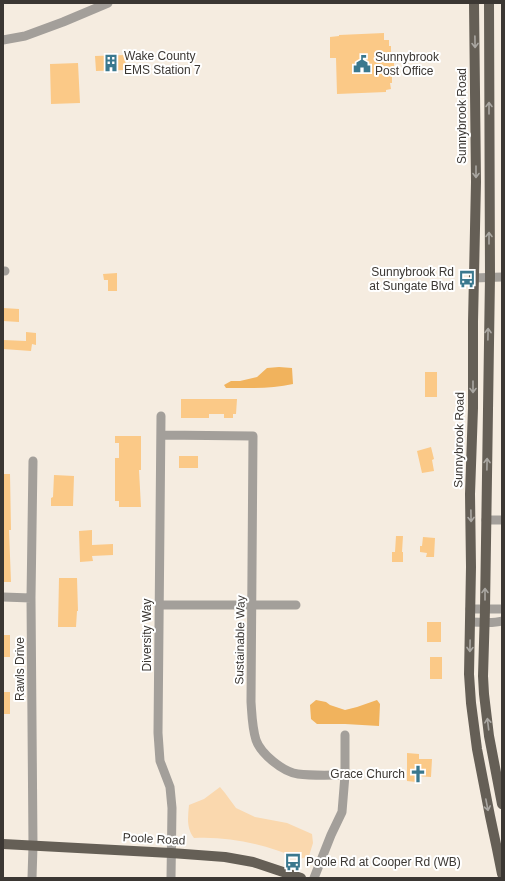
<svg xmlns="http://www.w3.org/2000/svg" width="505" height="881" font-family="Arial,sans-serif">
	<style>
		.green { fill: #fad8ae }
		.water { fill: #f1b35d }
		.building { fill: #fbc987 }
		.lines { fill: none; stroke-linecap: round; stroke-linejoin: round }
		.minor { stroke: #a39f9a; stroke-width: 9 }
		.major { stroke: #655f56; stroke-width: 10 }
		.oneway { stroke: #aaa7a2 }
		.labels { text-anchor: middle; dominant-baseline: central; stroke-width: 4; stroke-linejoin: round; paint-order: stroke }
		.poi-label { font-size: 12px; fill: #3b3733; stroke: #fff; text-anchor: start }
		.street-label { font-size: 12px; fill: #3b3733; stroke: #fff }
	</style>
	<rect width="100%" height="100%" fill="#f5ece0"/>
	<!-- green -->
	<path class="green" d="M220,787L225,793L236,808L255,817L287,823L312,834L313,843L309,856L300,859C267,845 230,836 194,838C186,828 188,816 189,805L204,799Z"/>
	<!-- water -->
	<path class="water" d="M279,367L292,368L293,384C272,389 248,388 226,388L224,385L231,381H240L257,377L267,368Z
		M316,700L326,702L330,705L345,710L357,707L377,700L380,704L379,726L345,724H317L311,719L310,705Z"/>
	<!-- building -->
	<path class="building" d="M384,33V40H389V46H391V52H392V58H394V71H393V77H392V83H390L391,89L386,90V92L337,94L336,58H330V37L339,36V35Z
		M125,55L126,70L96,71L95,56Z
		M78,63L80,103L51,104L50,64Z
		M117,273V291H108V280H104L103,274Z
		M3,308L19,309V322L3,321Z
		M26,332L36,333V345L32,344L31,351L3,349V340L26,341Z
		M425,372H437V397H425Z
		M181,399H237L236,414H233V418H224V414H209V418H181Z
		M115,436H141V470H139L141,507H119V501H115V458H119V443H115Z
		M431,447L434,459L432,460L434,471L422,473L417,451Z
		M179,456H198V468H179Z
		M3,474H10L11,530H9L11,582H3Z
		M54,475L74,476L73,506H51V498L53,497Z
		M92,530V545L113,544V555L92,556L93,561L80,562L79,531Z
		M396,536H403L402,552H403V562H392V552H395Z
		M423,537L435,538L434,557H426L427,553L420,552V546H422Z
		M59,578H77L78,611H77L76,627H58Z
		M427,622H441V642H427Z
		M3,635H10V657H3Z
		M430,657H442V679H430Z
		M3,692H10V714H3Z
		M407,753L419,754V759H432L431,777L416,776V782L407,781Z"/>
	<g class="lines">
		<!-- minor -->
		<path class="minor" d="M3,40L25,36L63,22L108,3
			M3,271H5
			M474,278L502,277
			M161,416L158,733L160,761L170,787L172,808L171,878
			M161,435L253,436L251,702C252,715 252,727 256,740C261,754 283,772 298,774C313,776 331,775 345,775
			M486,520H502
			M3,597L31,598
			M159,605H296
			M470,609H502
			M470,622C481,622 492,624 502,621
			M32,878L33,846L31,598L33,461
			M314,878L331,835L342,812L345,775V735"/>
		<!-- major -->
		<path class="major" d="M474,3L476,182L473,322V408L470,494L471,567L469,674L471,703L477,749L490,816L497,849L502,874
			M489,3L490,277L485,609L483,676L484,694L489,736L502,804
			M3,844L171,853L225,857L253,862L301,878"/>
	</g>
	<!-- one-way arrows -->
	<defs><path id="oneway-shaft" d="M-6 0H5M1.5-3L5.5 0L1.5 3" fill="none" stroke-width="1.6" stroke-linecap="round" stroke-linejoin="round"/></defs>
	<g class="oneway">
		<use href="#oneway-shaft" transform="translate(475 42) rotate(89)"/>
		<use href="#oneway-shaft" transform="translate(489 108) rotate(-90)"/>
		<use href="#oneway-shaft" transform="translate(476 172) rotate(90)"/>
		<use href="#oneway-shaft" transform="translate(489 238) rotate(-90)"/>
		<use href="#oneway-shaft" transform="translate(488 334) rotate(-89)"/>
		<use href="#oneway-shaft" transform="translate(473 387) rotate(90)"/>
		<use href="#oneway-shaft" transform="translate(487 464) rotate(-89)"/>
		<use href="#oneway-shaft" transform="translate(471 516) rotate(89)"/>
		<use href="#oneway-shaft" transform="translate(485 594) rotate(-90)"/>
		<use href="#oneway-shaft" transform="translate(470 646) rotate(91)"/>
		<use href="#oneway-shaft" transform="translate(488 724) rotate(-97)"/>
		<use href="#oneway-shaft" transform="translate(487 805) rotate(79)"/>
	</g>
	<!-- icons -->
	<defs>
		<g id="building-bare" transform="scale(1.38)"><path d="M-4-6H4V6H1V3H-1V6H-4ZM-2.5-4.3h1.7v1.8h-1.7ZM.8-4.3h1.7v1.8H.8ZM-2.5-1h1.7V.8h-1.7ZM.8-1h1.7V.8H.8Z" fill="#3a788e" stroke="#fff" stroke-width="2.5" paint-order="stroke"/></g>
		<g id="civic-bare" transform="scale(1.38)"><path d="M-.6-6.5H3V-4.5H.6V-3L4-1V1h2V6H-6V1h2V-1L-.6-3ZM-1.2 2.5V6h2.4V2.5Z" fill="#3a788e" stroke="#fff" stroke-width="2.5" paint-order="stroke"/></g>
		<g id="bus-bare" transform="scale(1.38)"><path d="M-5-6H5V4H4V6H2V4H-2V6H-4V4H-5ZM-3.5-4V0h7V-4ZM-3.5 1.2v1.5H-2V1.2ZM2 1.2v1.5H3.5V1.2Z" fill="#3a788e" stroke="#fff" stroke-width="2.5" paint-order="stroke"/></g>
		<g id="church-bare" transform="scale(1.38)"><path d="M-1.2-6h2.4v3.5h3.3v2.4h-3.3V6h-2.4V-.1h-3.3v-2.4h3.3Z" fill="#3a788e" stroke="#fff" stroke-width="2.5" paint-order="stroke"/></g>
	</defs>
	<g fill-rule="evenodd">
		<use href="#building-bare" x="111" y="63"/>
		<use href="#civic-bare" x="362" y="64"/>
		<use href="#bus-bare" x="467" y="279"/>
		<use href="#church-bare" x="418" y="774"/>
		<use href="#bus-bare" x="293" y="862"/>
	</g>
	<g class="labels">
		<!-- poi labels -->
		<g class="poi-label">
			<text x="124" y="56">Wake County<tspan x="124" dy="14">EMS Station 7</tspan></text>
			<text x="375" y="57">Sunnybrook<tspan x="375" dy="14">Post Office</tspan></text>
			<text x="454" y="272" text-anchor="end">Sunnybrook Rd<tspan x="454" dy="14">at Sungate Blvd</tspan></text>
			<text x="405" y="774" text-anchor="end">Grace Church</text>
			<text x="306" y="862">Poole Rd at Cooper Rd (WB)</text>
		</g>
		<!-- street labels -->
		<g class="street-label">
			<text transform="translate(462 116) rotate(-90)">Sunnybrook Road</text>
			<text transform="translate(459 440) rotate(-89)">Sunnybrook Road</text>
			<text transform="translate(147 635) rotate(-90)">Diversity Way</text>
			<text transform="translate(240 640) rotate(-89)">Sustainable Way</text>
			<text transform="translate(20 669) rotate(-90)">Rawls Drive</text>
			<text transform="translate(154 839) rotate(3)">Poole Road</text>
		</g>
	</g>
	<!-- border -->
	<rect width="505" height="881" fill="none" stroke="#3b3733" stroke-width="8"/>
</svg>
